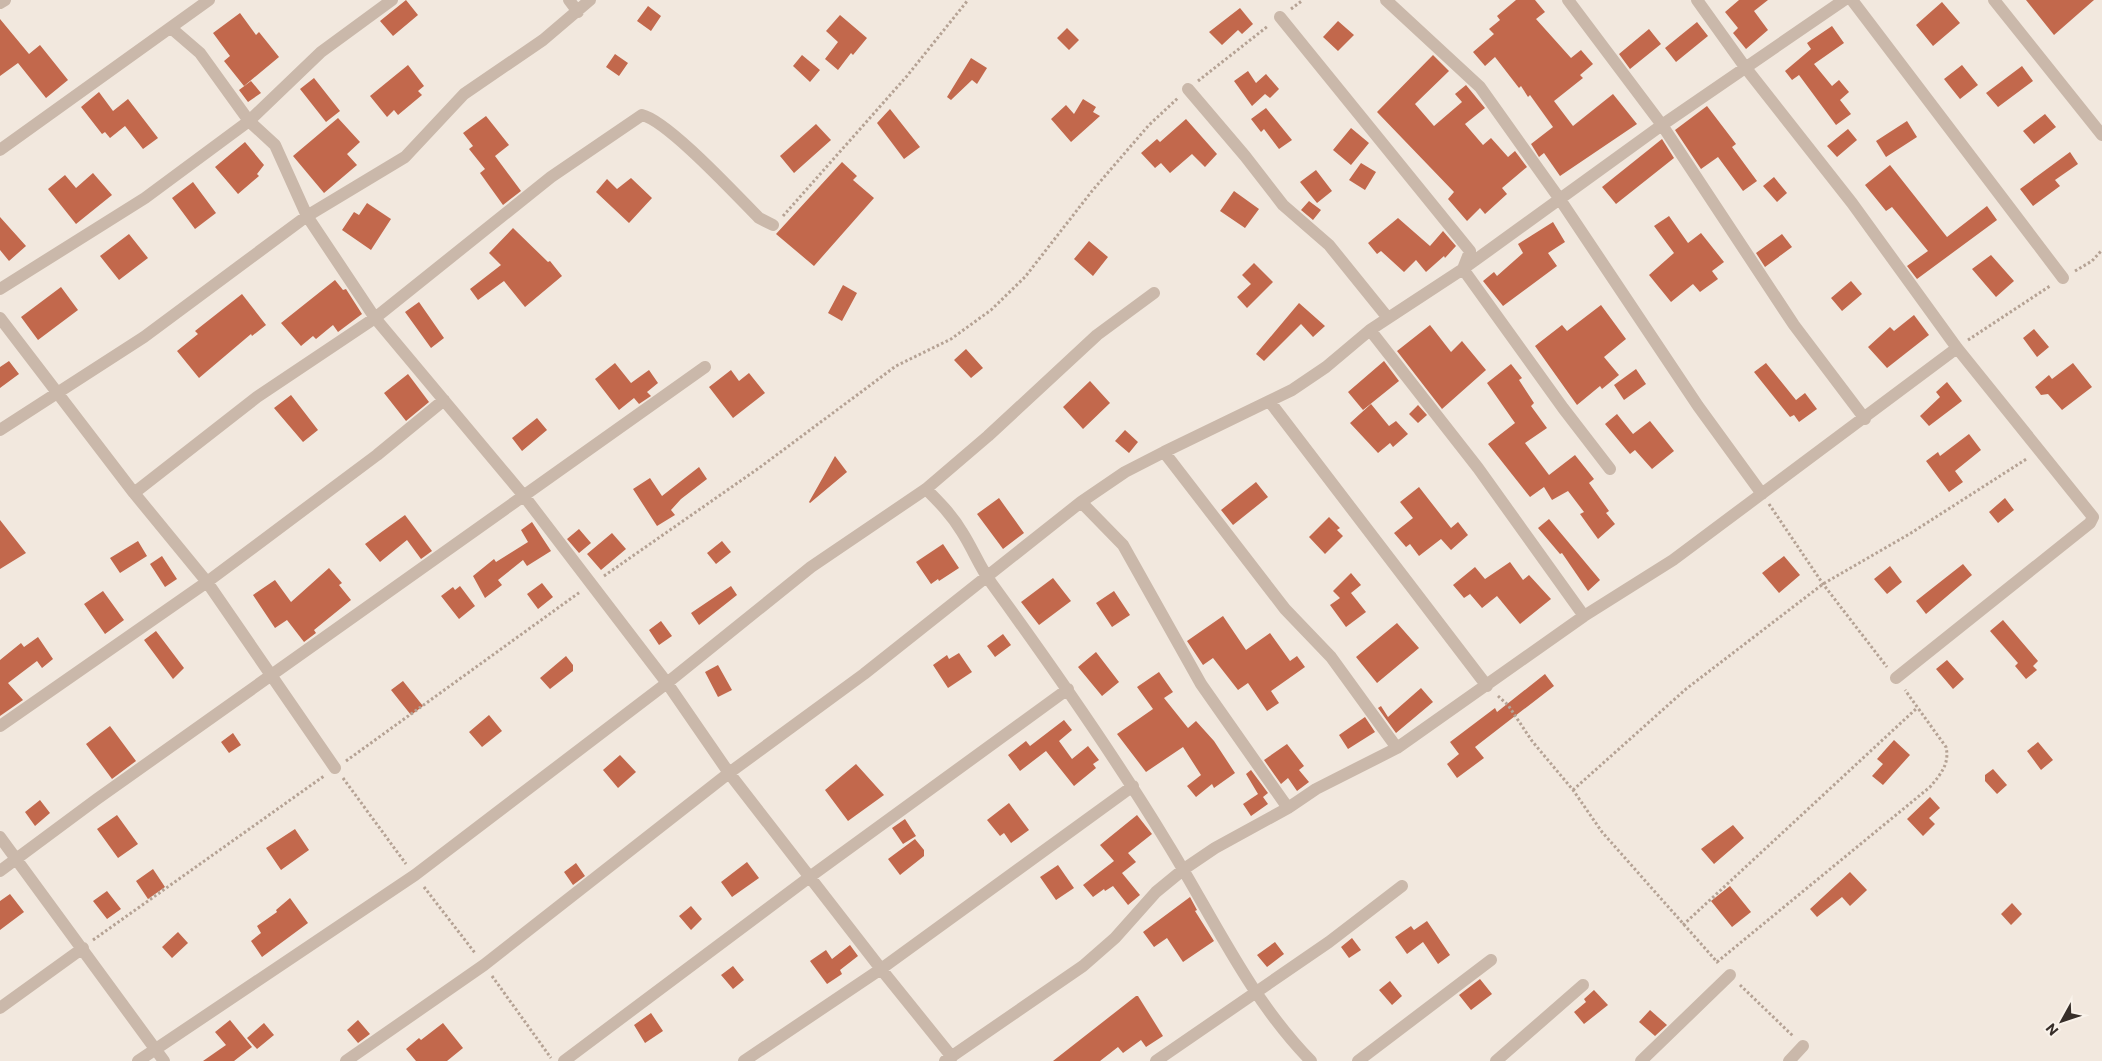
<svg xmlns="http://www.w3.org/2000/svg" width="2102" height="1061" font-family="Commissioner,sans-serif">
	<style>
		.building { fill: #c2684c }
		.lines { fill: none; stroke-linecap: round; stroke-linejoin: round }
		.path { stroke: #b5a294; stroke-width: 3; stroke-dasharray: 2.5 2.5; stroke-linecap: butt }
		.minor { stroke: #cab8aa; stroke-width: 12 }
	</style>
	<rect width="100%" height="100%" fill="#f2e8de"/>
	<!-- building -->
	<path class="building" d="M406,0L418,15L393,36L380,21Z
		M1516,0H1535L1545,12L1536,19L1571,58L1581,50L1593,64L1580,75L1583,78L1554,101L1573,126L1613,94L1637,124L1560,176L1544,153L1539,157L1531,144L1553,127L1530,95L1528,97L1521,86L1519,88L1495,57L1485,66L1473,52L1494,34L1489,29L1500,20L1497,16Z
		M1739,0H1768L1754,11L1768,30L1746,49L1733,33L1738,28L1725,12Z
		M2026,0H2094L2054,35Z
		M1942,2L1960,23L1933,46L1916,25Z
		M648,6L661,16L651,31L637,21Z
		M1240,8L1253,24L1242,34L1238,30L1222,45L1209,32Z
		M240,13L256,35L259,32L279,57L244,86L224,61L230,56L213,33Z
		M840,15L867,38L853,55L851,53L838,70L825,59L838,42L826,31Z
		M0,19L29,54L40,45L68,80L46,98L18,63L0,76Z
		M1338,21L1354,35L1338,51L1323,37Z
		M1697,22L1708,36L1676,62L1665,48Z
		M1832,26L1844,43L1814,64L1832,86L1839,80L1849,92L1840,100L1851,114L1836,125L1799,75L1792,80L1785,71L1811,49L1807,43Z
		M1067,28L1079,40L1069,50L1057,38Z
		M1649,29L1661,44L1630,69L1619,54Z
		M615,54L628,63L619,76L606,67Z
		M802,55L820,70L810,82L793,66Z
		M1433,55L1449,71L1415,104L1434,126L1462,102L1455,94L1466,85L1485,108L1465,124L1483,145L1491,138L1508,157L1515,151L1527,167L1502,188L1507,194L1485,214L1480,208L1467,221L1448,199L1454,192L1377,112Z
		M971,58L987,68L977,84L972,80L951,100L947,97Z
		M408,65L424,86L418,91L422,95L398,115L394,110L387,117L370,96Z
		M1962,65L1978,85L1960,99L1944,79Z
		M2022,66L2033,81L1998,107L1986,93Z
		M1248,71L1256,83L1266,74L1279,89L1270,98L1265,94L1252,106L1234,81Z
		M314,78L340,111L326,122L300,89Z
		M251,81L261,93L248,102L239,90Z
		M99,92L113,111L128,99L158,138L143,149L125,126L110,138L105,132L102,134L81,107Z
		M1083,99L1096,107L1093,112L1100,116L1071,142L1051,119L1066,105L1074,114Z
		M1707,106L1736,144L1732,147L1757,181L1743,191L1718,157L1701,169L1675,130Z
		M1266,108L1292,140L1279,149L1264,129L1261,132L1251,119Z
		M890,109L920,147L904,159L877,123Z
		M2045,114L2056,127L2034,144L2023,131Z
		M486,116L509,145L495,156L521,191L503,205L480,173L485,169L469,149L473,146L463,133Z
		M338,118L360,142L347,154L357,165L324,193L293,156Z
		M1186,119L1217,154L1205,167L1192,154L1170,173L1161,163L1155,168L1141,153L1157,139L1160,142Z
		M1907,121L1917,137L1886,157L1876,141Z
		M816,124L831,140L794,173L780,156Z
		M1351,128L1369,143L1351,165L1333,150Z
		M1848,129L1857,140L1837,157L1827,146Z
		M1662,139L1674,158L1616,204L1602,187Z
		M245,142L264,165L257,174L259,176L238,194L215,167Z
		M2070,152L2078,164L2055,180L2060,186L2033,206L2020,189Z
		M842,162L857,176L853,180L874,198L814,266L776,234Z
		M1361,163L1376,172L1365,190L1349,180Z
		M1890,165L1947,237L1987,206L1997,220L1917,279L1907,266L1928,251L1892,207L1886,211L1865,185Z
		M1316,170L1332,191L1317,203L1300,182Z
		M93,173L112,195L76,224L48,189L65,175L76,188Z
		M1774,177L1787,193L1777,202L1763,186Z
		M631,178L652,198L629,223L596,192L607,179L617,189Z
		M193,182L216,213L195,229L172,198Z
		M1234,191L1259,209L1245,228L1220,211Z
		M1309,201L1321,210L1313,220L1301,210Z
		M367,203L391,219L371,250L342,230L354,212L359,215Z
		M1669,216L1688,243L1701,233L1724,262L1712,271L1718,279L1700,292L1693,284L1671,302L1649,275L1674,253L1654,226Z
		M0,217L26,246L9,261L0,250Z
		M1398,218L1430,246L1443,231L1456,246L1445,258L1444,256L1426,272L1416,260L1404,272L1381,251L1377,254L1368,243Z
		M1553,222L1565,242L1548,253L1557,266L1503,306L1483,281L1494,272L1497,276L1523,253L1518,244Z
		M513,228L548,262L550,261L562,276L525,307L504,281L478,300L470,289L501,265L489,253Z
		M129,234L148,258L119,280L100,256Z
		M1782,234L1792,247L1765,267L1756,253Z
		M1089,241L1108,257L1093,276L1074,259Z
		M1991,255L2014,281L1996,297L1972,269Z
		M1254,263L1273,282L1247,308L1237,297L1251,284L1242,275Z
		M335,280L343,290L346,289L362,314L338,332L333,325L316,339L313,336L301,346L281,323Z
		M1851,281L1862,294L1842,311L1831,298Z
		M843,285L857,293L842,321L828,313Z
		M61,287L78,310L38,340L21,317Z
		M242,294L266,325L252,336L251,334L199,378L177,351L198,334L195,331Z
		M419,302L444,338L431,348L405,312Z
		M1299,303L1325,326L1313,337L1301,324L1264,361L1256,354Z
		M1601,305L1626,339L1604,357L1619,375L1602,389L1600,386L1577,405L1535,346L1562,325L1567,331Z
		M1914,315L1929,335L1887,368L1868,347L1890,327L1894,331Z
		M1430,325L1451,352L1462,341L1486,370L1442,409L1397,351Z
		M2034,329L2049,347L2037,357L2023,338Z
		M966,349L983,368L971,378L954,360Z
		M9,361L19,374L0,388V367Z
		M1384,361L1399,381L1363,410L1348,392Z
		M615,363L631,383L649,370L658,383L647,392L651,396L639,404L634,398L619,410L595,379Z
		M1766,363L1796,400L1805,393L1817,409L1799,422L1794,415L1790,417L1754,372Z
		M2073,363L2092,387L2062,410L2048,394L2041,395L2035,387L2049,375L2052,379Z
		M1511,364L1522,378L1519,380L1534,403L1531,406L1547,428L1525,443L1549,475L1575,455L1594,479L1589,483L1609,511L1606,513L1615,524L1598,539L1580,514L1584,512L1568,491L1552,500L1544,487L1530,497L1488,444L1515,423L1487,383Z
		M1636,369L1646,384L1624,400L1614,385Z
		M731,370L739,381L749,373L765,393L733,418L709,387Z
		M408,374L429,402L406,421L384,393Z
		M1090,381L1110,403L1083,429L1063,407Z
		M1947,382L1962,401L1929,426L1920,416L1940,397L1936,392Z
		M291,395L318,430L303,442L274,408Z
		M1371,404L1389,426L1396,421L1408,434L1393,447L1390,443L1378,453L1350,423Z
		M1418,405L1427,415L1418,423L1409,414Z
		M1617,414L1633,434L1650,421L1674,451L1652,469L1635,450L1630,454L1605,424Z
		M537,418L547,430L522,451L512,438Z
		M1125,430L1138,442L1129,453L1115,441Z
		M1969,434L1981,450L1955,471L1963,482L1949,492L1926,461L1938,452L1940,456Z
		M835,456L847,472L810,503L809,502Z
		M699,467L707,479L681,499L671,510L675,515L657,526L633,489L650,478L662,496Z
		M1256,482L1268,497L1233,525L1221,510Z
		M1419,487L1451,528L1458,522L1468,535L1451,550L1441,539L1419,556L1410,544L1406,547L1394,533L1413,518L1400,502Z
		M999,498L1024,533L1003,549L977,514Z
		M2005,498L2014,510L1998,523L1989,512Z
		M405,515L432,551L421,559L407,540L380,562L365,544Z
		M1329,517L1340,528L1337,530L1343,536L1325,554L1309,537Z
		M1549,519L1600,580L1588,591L1562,553L1560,554L1538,528Z
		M0,520L26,553L0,569Z
		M532,522L551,551L527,566L523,560L498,580L502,585L485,598L473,576L494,559L496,562L528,542L521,530Z
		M579,529L591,543L579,553L567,539Z
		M612,533L626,549L601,570L587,554Z
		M138,541L147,556L120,573L110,558Z
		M722,541L731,552L716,564L707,553Z
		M943,544L959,568L939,581L938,579L931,584L916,562Z
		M162,556L177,579L165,587L150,564Z
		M1784,556L1800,575L1779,593L1762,573Z
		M1510,562L1523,580L1529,575L1551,599L1520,624L1497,596L1482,608L1470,594L1464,598L1453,585L1475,567L1485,579Z
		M1963,564L1972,575L1926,614L1916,601Z
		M1890,566L1902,582L1887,594L1874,579Z
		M329,568L342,583L339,585L351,600L314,630L316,633L304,642L287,620L275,628L253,595L275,580L291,602Z
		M1351,573L1361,585L1351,593L1366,612L1346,627L1330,605L1340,598L1333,591Z
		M1053,578L1071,601L1039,625L1021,602Z
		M542,583L553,597L538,609L527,594Z
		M460,586L475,606L459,619L441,596L453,587L455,590Z
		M731,586L737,595L699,625L691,613Z
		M103,591L124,620L105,634L84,604Z
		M1114,591L1130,615L1112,627L1096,603Z
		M1223,616L1246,650L1270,633L1290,661L1297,656L1305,667L1271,691L1279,703L1267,711L1248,683L1238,690L1213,658L1203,665L1187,641Z
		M2003,620L2038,661L2033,666L2037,670L2026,679L2015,666L2018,663L1990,631Z
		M661,621L672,636L659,645L649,630Z
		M1397,623L1419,648L1377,683L1356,657Z
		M156,631L184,668L173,679L144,640Z
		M1003,634L1011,645L995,657L987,646Z
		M38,637L53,659L42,668L37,661L8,683L23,700L0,716V660L21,643L24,647Z
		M1096,652L1119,682L1102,696L1078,667Z
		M959,653L972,672L948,688L933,665L947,655L949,659Z
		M566,656L573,665V671L550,689L540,678Z
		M1947,660L1964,679L1953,689L1936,669Z
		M718,665L732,690L718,697L705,672Z
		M1159,672L1173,692L1164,698L1188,728L1196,721L1214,741L1235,773L1214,788L1212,784L1196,797L1187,786L1201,775L1183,747L1146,772L1117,734L1153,709L1137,687Z
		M1545,674L1554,686L1475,747L1484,758L1457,778L1447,764L1459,754L1450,742L1495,708L1497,712Z
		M403,681L423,706L411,715L391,690Z
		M1421,688L1433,702L1396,733L1378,708L1381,706L1388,717Z
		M489,715L502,731L482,747L469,732Z
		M1365,717L1375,732L1348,749L1339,735Z
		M1064,720L1072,730L1059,741L1072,759L1088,746L1099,760L1093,764L1096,768L1074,786L1046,751L1020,771L1008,755L1026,741L1030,746Z
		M110,726L136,761L112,779L86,744Z
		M233,733L241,745L229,753L221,742Z
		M1894,740L1910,755L1883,785L1872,776L1883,764L1877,759Z
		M2038,742L2053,760L2041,770L2027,751Z
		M1287,744L1304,766L1299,770L1309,782L1297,791L1288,778L1281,784L1264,760Z
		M620,755L636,772L618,788L603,770Z
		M856,764L884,795L848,821L825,790Z
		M1993,769L2007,785L1997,794L1985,781V775Z
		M1251,770L1268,793L1263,797L1268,804L1251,816L1243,804L1258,794L1246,774Z
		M1930,797L1940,808L1929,818L1935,824L1923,836L1907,819Z
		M40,800L50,813L35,826L25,812Z
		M1009,803L1029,830L1011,843L1004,833L1000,836L987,820Z
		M117,815L138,844L118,858L97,829Z
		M1137,815L1152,834L1128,853L1136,862L1122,873L1140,895L1128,905L1113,886L1105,891L1104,889L1093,897L1083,885L1114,861L1100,845Z
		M905,819L916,836L903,844L892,828Z
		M1733,825L1744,838L1714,864L1701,849Z
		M295,829L309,850L281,870L266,848Z
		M915,839L924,850V856L900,875L888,859Z
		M747,862L759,878L732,897L721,882Z
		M576,863L585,876L573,885L564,872Z
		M1058,865L1074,888L1056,900L1040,877Z
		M153,869L165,887L148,899L136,881Z
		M1850,872L1867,890L1850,906L1842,897L1817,917L1810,909Z
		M1730,886L1751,912L1732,927L1711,901Z
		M107,891L121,909L107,919L93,901Z
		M10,894L24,912L0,930V901Z
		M1190,897L1197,910L1195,911L1214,941L1183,962L1167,938L1154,947L1143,932Z
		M290,898L308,923L262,957L251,941L261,933L257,926L277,912L276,910Z
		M2012,903L2022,914L2011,925L2001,914Z
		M691,906L702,919L691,930L679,916Z
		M1427,921L1450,955L1438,964L1423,942L1407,954L1395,937L1411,926L1414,930Z
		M178,932L188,943L172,958L162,947Z
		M1352,938L1361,950L1349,958L1341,947Z
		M1275,942L1284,954L1267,967L1257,955Z
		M850,945L858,956L840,970L842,974L827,984L810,961L826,950L832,959Z
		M733,966L744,980L733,989L721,975Z
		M1480,979L1492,994L1471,1010L1459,995Z
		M1390,981L1402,996L1392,1005L1379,990Z
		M1594,990L1608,1005L1584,1024L1574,1012L1586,1002L1584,999Z
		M1136,996H1138L1163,1036L1146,1047L1141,1040L1123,1053L1118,1047L1100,1061H1053Z
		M1650,1010L1667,1025L1655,1036L1639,1022Z
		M651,1013L663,1031L645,1043L634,1025Z
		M230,1020L252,1047L234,1061H203L226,1045L215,1032Z
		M358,1020L370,1034L358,1043L347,1030Z
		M264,1023L274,1035L257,1049L247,1038Z
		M443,1023L463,1048L447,1061H416L406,1049L419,1038L421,1040Z"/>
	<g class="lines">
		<!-- path -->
		<path class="path" d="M1291,9L1303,0
			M1198,81L1268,26
			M783,216L907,76L968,0
			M2075,271L2092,261L2102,250
			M1968,340L2050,286
			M1769,504L1823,584L1887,667
			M604,576L759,468L896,366L951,339L991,310L1025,277L1092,191L1149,125L1178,98
			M1498,696L1508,705L1532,741L1573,790L1602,832L1718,963
			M346,761L580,592
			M343,778L406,864
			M1573,790L1686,689L1823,584L1911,533L2028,458
			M424,887L475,953
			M1683,925L1917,708
			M93,940L324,776
			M1717,962L1930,787C1940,775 1950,764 1946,747L1905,690
			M492,976L551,1058
			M1740,985L1793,1036"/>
		<!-- minor -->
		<path class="minor" d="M569,0L578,12
			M1386,0L1480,87L1559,198L1698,406L1762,494
			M1568,0L1662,125L1794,325L1865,419
			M1697,0L1745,67L1852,203L1957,348L2093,517L2090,523L1896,678
			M1852,0L2063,278
			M1994,0L2102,135
			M0,3L5,0
			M1280,17L1470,251L1463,269L1563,408L1610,469
			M171,28L200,53L249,121L275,145L307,216L375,318L524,496L667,683L729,773L881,969L952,1057
			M1188,89L1245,156L1283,205L1329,245L1388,318
			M0,150L209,0
			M0,289L145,198L249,121L321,52L392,0
			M0,318L134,493L207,582L335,768
			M1370,330L1478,468L1584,616
			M1270,402L1487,686
			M0,430L144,337L307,216L405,157L464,94L543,40L590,0
			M1164,452L1285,609L1331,657L1397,748
			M926,489C939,502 952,515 962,532C973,549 980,568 992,584C1053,668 1112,752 1166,841C1212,915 1249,998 1311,1061
			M134,493L257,397L375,318L551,177L642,115C668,121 737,196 759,218L773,225
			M1081,502L1123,545L1201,684L1288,808
			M0,726L207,582L377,455L444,400
			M0,837L164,1061
			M0,871L97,799L705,367
			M0,1008L83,948
			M138,1061L415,875L667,683L811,567L926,489L988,436L1097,335L1154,293
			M346,1061L484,965L729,773L864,674L1081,502L1125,472L1164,452L1292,390L1326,367L1370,330L1463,269L1662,125L1844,0
			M564,1061L811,876L1068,689
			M744,1061L881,969L1133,786
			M945,1061L1083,966L1115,938L1156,892L1184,869L1215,848L1288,808L1316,789L1397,748L1584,616L1673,560L1957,348
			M1156,1061L1329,942L1402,886
			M1358,1061L1491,960
			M1496,1061L1583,985
			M1641,1061L1730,975
			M1789,1061L1803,1046"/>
	</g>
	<!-- north arrow -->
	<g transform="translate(2062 1021) rotate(230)" stroke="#f9f2ea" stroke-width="4" paint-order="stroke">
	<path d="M0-4L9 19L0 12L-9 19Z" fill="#372e29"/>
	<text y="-8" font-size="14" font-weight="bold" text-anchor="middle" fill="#372e29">N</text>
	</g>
</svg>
